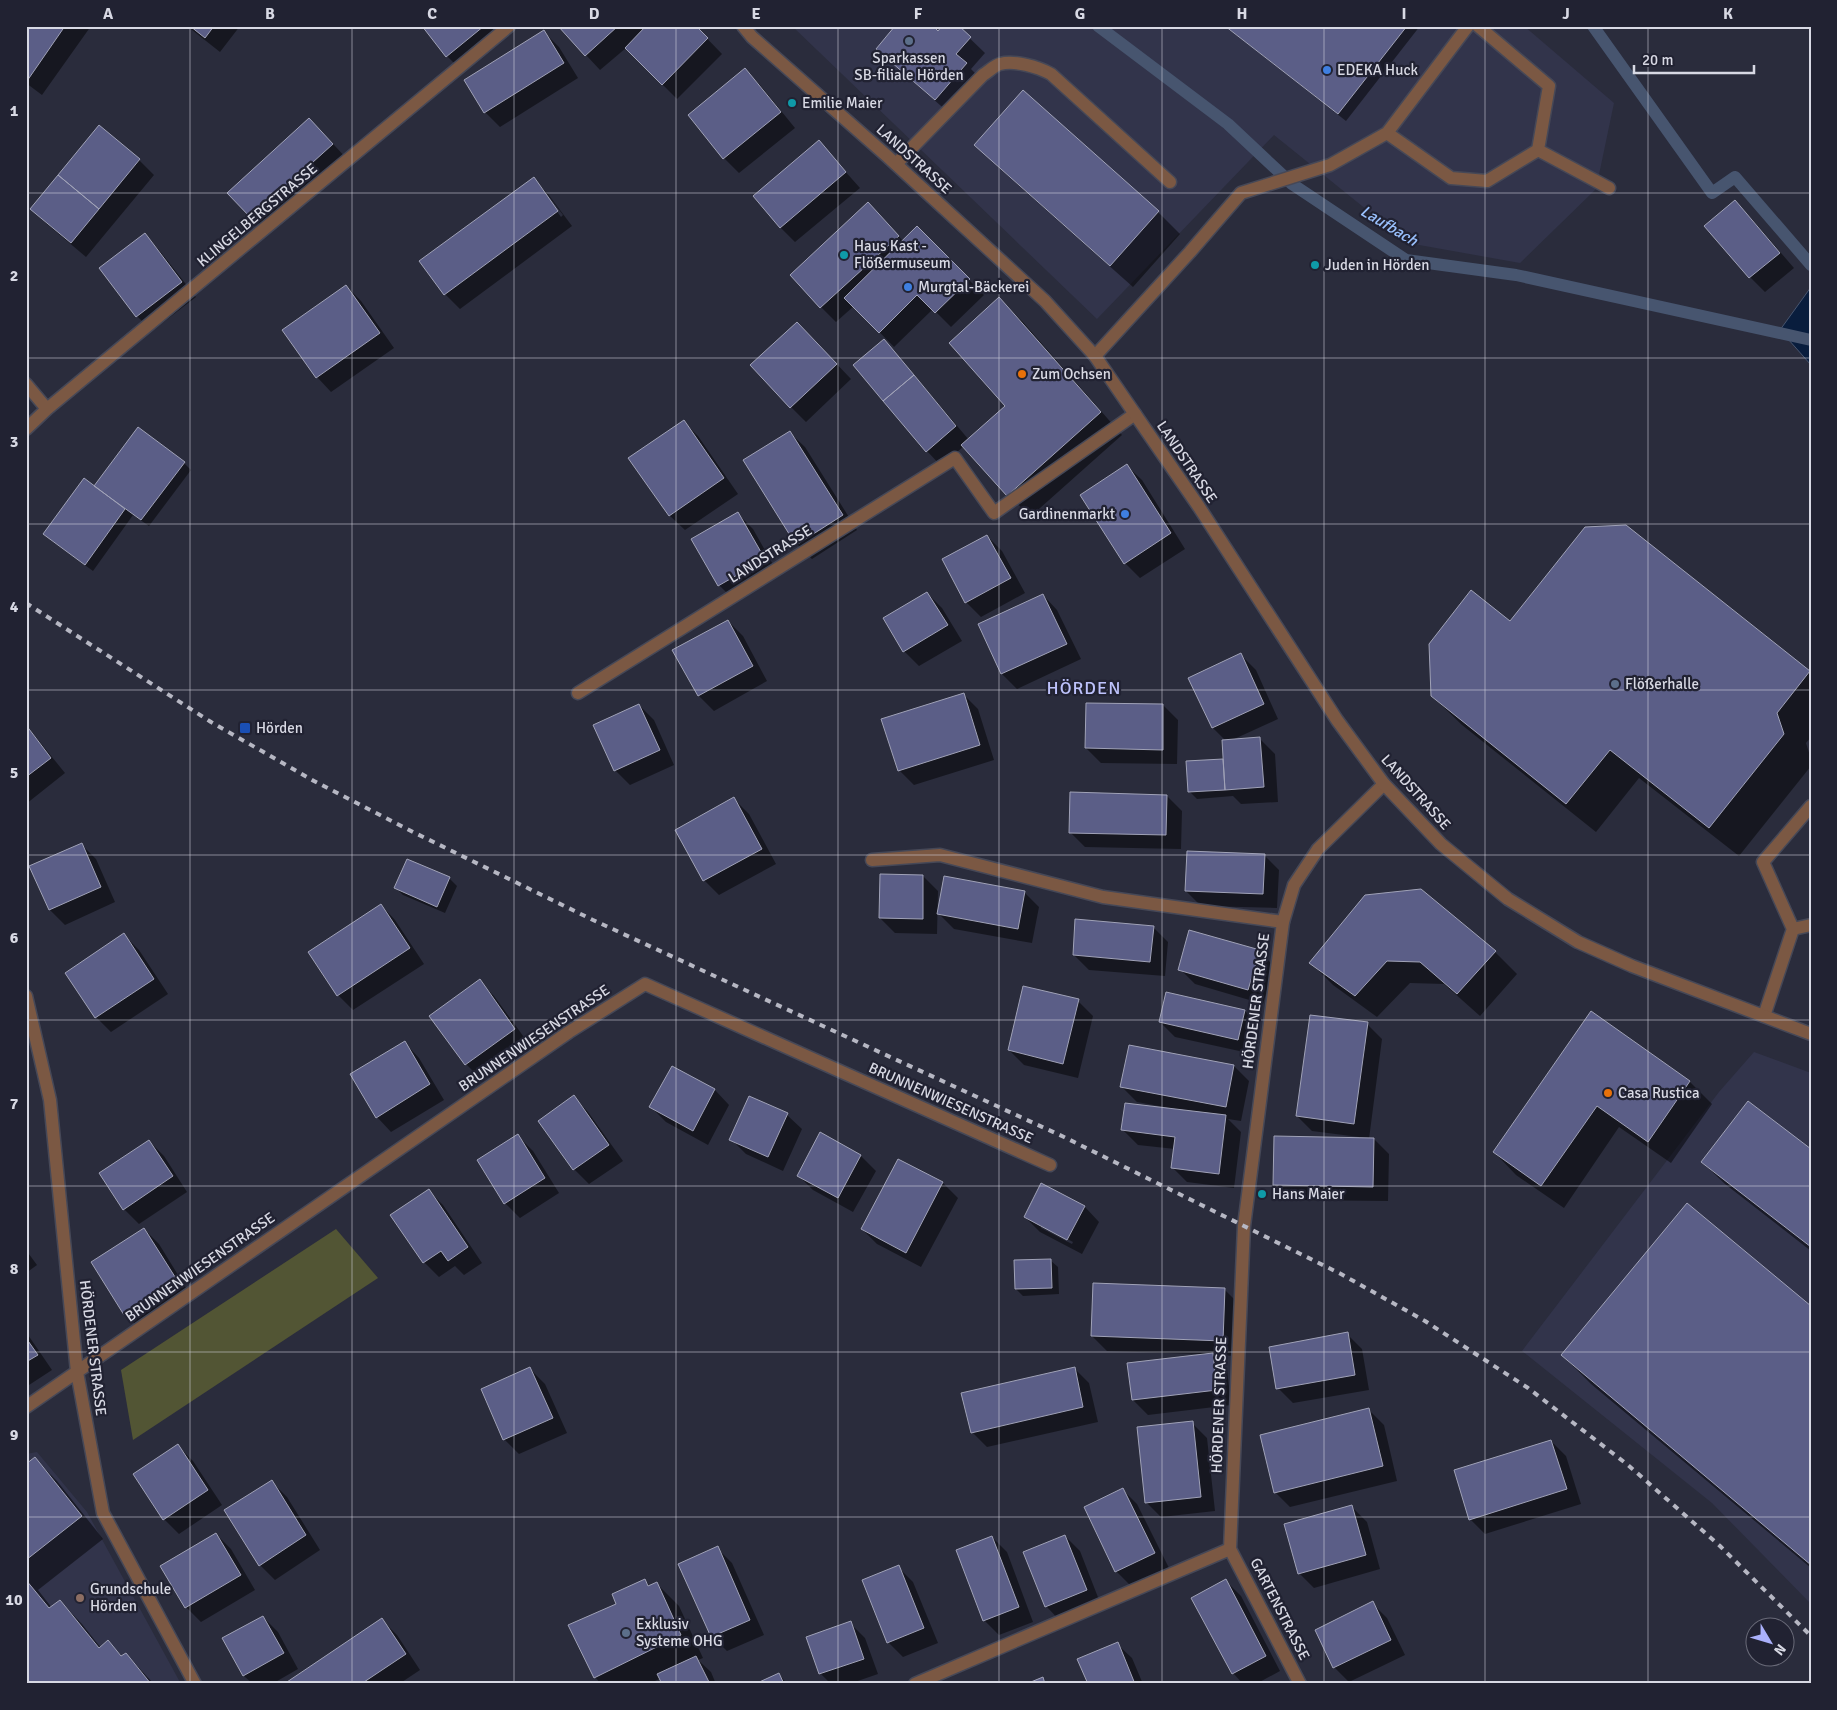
<svg xmlns="http://www.w3.org/2000/svg" width="1837" height="1710" font-family="Signika,sans-serif">
	<style>
		.built { fill: #32344b }
		.green { fill: #525534 }
		.water { fill: #091d3d; stroke: #47556f }
		.shadow { fill: #0007; fill-rule: evenodd }
		.lines { fill: none; stroke-linecap: round; stroke-linejoin: round }
		.stream { stroke: #47556f; stroke-width: 12 }
		.building { fill: #5b5e87; stroke: #a0a2b7 }
		.service-casing { stroke: #464857; stroke-width: 15 }
		.minor-casing { stroke: #464857; stroke-width: 15 }
		.tertiary-casing { stroke: #464857; stroke-width: 15 }
		.service { stroke: #7b5843; stroke-width: 12 }
		.minor { stroke: #7b5843; stroke-width: 12 }
		.tertiary { stroke: #7b5843; stroke-width: 12 }
		.rail { stroke: #b6b7c3; stroke-width: 4; stroke-dasharray: 6 6; stroke-linecap: butt }
		.grid { fill: none; stroke: #d8d9e4; stroke-width: 1; stroke-opacity: 0.55 }
		.service-dot { fill: #5c6f8a; stroke: #212232; stroke-width: 2 }
		.shop-dot { fill: #3f7fe0; stroke: #212232; stroke-width: 2 }
		.culture-dot { fill: #0f9aa8; stroke: #212232; stroke-width: 2 }
		.food-dot { fill: #e8710a; stroke: #212232; stroke-width: 2 }
		.transit-dot { fill: #1a4fb4; stroke: #212232; stroke-width: 2 }
		.education-dot { fill: #8d6e63; stroke: #212232; stroke-width: 2 }
		.labels { text-anchor: middle; dominant-baseline: central; stroke-width: 4.5; stroke-linejoin: round; paint-order: stroke }
		.poi-label { font-size: 15px; fill: #d8d9e4; stroke: #212232; text-anchor: start }
		.street-label { font-size: 15px; fill: #d8d9e4; stroke: #212232 }
		.water-label { font-size: 16px; font-style: italic; fill: #99c0fd; stroke: #212232 }
		.quarter-label { font-size: 18px; letter-spacing: 1px; fill: #bdc2fb; stroke: #212232 }
		.neatline { fill: none; stroke: #d8d9e4; stroke-width: 2 }
		.grid-label { font-size: 16px; text-anchor: middle; font-weight: bold; fill: #d8d9e4 }
	</style>
	<rect width="100%" height="100%" fill="#2a2c3c"/>
	<!-- built -->
	<path class="built" d="M792,26H1524L1614,103L1596,189L1520,263L1408,243L1274,135L1097,319Z
		M1754,1052L1811,1073V1604L1712,1503L1522,1351L1719,1092Z
		M37,1452L87,1512L181,1684H26V1454Z"/>
	<!-- green -->
	<path class="green" d="M336,1229L378,1278L133,1440L121,1370Z"/>
	<!-- water -->
	<path class="water" d="M1811,287V365L1780,330Z"/>
	<!-- shadow -->
	<path class="shadow" d="M26,26H91L42,95L26,83Z
		M187,26H240L220,52Z
		M423,26H511L462,71L447,56Z
		M559,26H695L722,54L677,99L626,48L600,70Z
		M957,26L985,53L971,69L981,79L950,114L877,49Z
		M1225,26H1420L1346,121Z
		M544,32L559,47L578,78L500,127L485,112Z
		M745,70L760,85L795,128L739,173L724,158L690,115Z
		M324,134L347,159L267,232L229,193Z
		M819,142L860,188L795,242L780,227Z
		M976,145L1158,212L1180,234L1133,287L998,167Z
		M139,160L154,175L86,257L47,224L32,209Z
		M533,179L548,194L572,226L460,309L445,294ZM544,194H547L563,215L561,217Z
		M1735,202L1750,217L1794,268L1765,292L1750,277L1706,226Z
		M883,219L903,241L917,228L984,295L951,327L933,309L894,347L854,306L836,322L821,307Z
		M144,235L159,250L196,297L152,331L137,316Z
		M346,286L361,301L394,348L331,392L317,377Z
		M999,299L1022,321L1122,435L1030,517L964,446L941,466L927,451L884,341L898,356L969,440L1006,406Z
		M812,338L851,379L806,422L791,407Z
		M683,421L698,436L738,494L685,530L670,516L630,458Z
		M790,433L805,447L857,530L812,559L797,544Z
		M184,463L191,470L149,526L133,515L93,571L52,541L45,534L94,488Z
		M1127,466L1142,480L1185,549L1140,578L1125,563Z
		M738,514L753,529L779,575L734,600L719,585Z
		M1625,526L1811,673V737L1806,743L1811,759V766L1739,856L1639,778L1596,832L1462,725L1432,696L1510,623Z
		M987,536L1002,551L1025,593L981,617L966,602Z
		M927,593L942,608L962,641L919,666L904,651Z
		M1043,595L1057,610L1081,659L1017,689L1002,674L980,625Z
		M728,621L743,636L767,681L714,711L699,696L674,651Z
		M1241,655L1256,670L1278,719L1232,740L1260,739L1275,754L1278,802L1241,804L1233,796L1197,799L1189,791L1223,760L1225,762L1226,741L1213,728Z
		M963,694L978,709L994,760L914,785L899,770Z
		M639,705L654,720L674,765L630,785L615,770Z
		M1163,705L1178,720L1177,764L1101,763L1086,748Z
		M26,725L65,773L26,804Z
		M1167,796L1182,811L1181,849L1085,847L1070,832Z
		M734,799L749,814L776,864L719,895L704,880Z
		M81,844L96,859L115,902L65,925L50,910L31,866Z
		M1264,855L1279,870L1277,908L1201,906L1186,891Z
		M408,861L450,879L457,886L445,913L403,895L396,888Z
		M923,876L938,891L937,934L895,933L880,918Z
		M1024,892L1039,907L1032,943L954,929L938,913Z
		M381,905L395,920L424,964L353,1010L338,995L310,952Z
		M1153,927L1168,942L1165,976L1089,970L1074,955Z
		M124,935L139,950L168,994L111,1032L96,1017L67,973Z
		M1259,951L1274,966L1263,1004L1195,984L1180,969Z
		M1495,952L1517,974L1480,1016L1444,984L1410,983L1377,1017L1333,985L1311,963Z
		M479,981L494,996L529,1044L481,1079L466,1064L431,1016Z
		M1078,1001L1093,1016L1078,1078L1024,1065L1009,1050Z
		M1245,1011L1260,1026L1253,1054L1175,1037L1160,1022Z
		M1591,1013L1690,1082L1712,1104L1671,1163L1619,1127L1564,1208L1516,1175L1494,1152Z
		M1367,1024L1382,1039L1369,1139H1374L1389,1154L1388,1201L1289,1200L1274,1185L1359,1139V1137L1312,1131L1297,1116Z
		M405,1043L419,1058L444,1100L391,1132L377,1117Z
		M1234,1066L1249,1081L1241,1121L1228,1119L1241,1132L1234,1188L1187,1182L1172,1167L1175,1149L1138,1145L1123,1130L1170,1110V1108L1137,1102L1122,1087Z
		M673,1068L715,1090L729,1105L708,1145L666,1122L651,1107Z
		M574,1097L588,1112L623,1161L589,1184L574,1169Z
		M787,1115L802,1129L783,1171L746,1154L731,1139Z
		M821,1134L861,1156L876,1171L853,1212L813,1190L798,1175Z
		M518,1136L533,1151L559,1193L520,1218L505,1203Z
		M149,1141L164,1156L187,1192L139,1224L124,1209Z
		M1811,1151V1251L1725,1184L1702,1162Z
		M899,1160L943,1183L958,1198L921,1267L877,1244L862,1229Z
		M1042,1185L1085,1207L1099,1222L1082,1254L1040,1232L1025,1217ZM1041,1225L1073,1242L1072,1244L1041,1228Z
		M428,1190L443,1205L482,1263L464,1275L455,1266L439,1277L424,1262L392,1215Z
		M144,1229L159,1244L191,1296L140,1329L125,1314Z
		M26,1250L37,1265L26,1273Z
		M1050,1260L1058,1267L1059,1294L1023,1296L1016,1289Z
		M1224,1289L1239,1304L1237,1356L1213,1355L1227,1369L1231,1405L1148,1415L1133,1400L1199,1356V1354L1107,1351L1092,1336Z
		M1811,1307V1568L1591,1384L1562,1355Z
		M26,1332L52,1370L26,1387Z
		M1347,1334L1362,1349L1369,1390L1293,1403L1278,1388Z
		M1074,1368L1089,1383L1098,1422L987,1447L972,1432Z
		M530,1369L545,1384L567,1433L519,1454L504,1439Z
		M1369,1410L1384,1425L1397,1481L1290,1507L1275,1492Z
		M1192,1423L1207,1438L1215,1511L1161,1517L1146,1502Z
		M1551,1441L1566,1456L1581,1504L1485,1534L1470,1519Z
		M178,1446L193,1461L222,1505L179,1534L164,1519Z
		M35,1459L57,1481L103,1539L38,1590L52,1608L60,1601L82,1624L101,1648L108,1642L123,1657L126,1654L154,1684H26V1466Z
		M272,1482L287,1497L320,1550L275,1580L260,1565Z
		M1122,1489L1137,1504L1169,1568L1131,1586L1116,1571Z
		M1352,1507L1367,1522L1380,1569L1314,1588L1299,1573Z
		M216,1534L231,1549L255,1590L201,1622L186,1607Z
		M1065,1536L1080,1551L1101,1605L1061,1622L1047,1607L1024,1552Z
		M992,1537L1007,1552L1033,1622L999,1635L984,1620Z
		M717,1548L732,1563L764,1635L727,1651L712,1636Z
		M898,1567L913,1582L938,1643L903,1657L888,1642Z
		M644,1580L650,1586L656,1583L679,1606L703,1658L698,1660L711,1672L716,1684H663L661,1678L649,1684H601L595,1677Z
		M1226,1581L1241,1596L1280,1671L1256,1684H1243L1233,1673Z
		M1372,1603L1387,1618L1405,1655L1349,1682L1334,1667Z
		M263,1617L278,1632L298,1669L272,1684H253L244,1676L224,1639Z
		M382,1620L397,1635L420,1670L399,1684H286Z
		M850,1623L865,1638L878,1674L849,1684H831L821,1674L808,1637Z
		M1117,1644L1132,1658L1143,1684H1089Z
		M779,1674L787,1684H758Z"/>
	<g class="lines">
		<!-- stream -->
		<path class="stream" d="M1098,26L1228,124L1292,184L1406,260L1516,275L1811,340
			M1593,26L1712,193L1735,177L1811,265"/>
	</g>
	<!-- building -->
	<path class="building" d="M26,26H65L27,81L26,80Z
		M190,26H214L205,38Z
		M422,26H484L446,57Z
		M558,26H618L585,56Z
		M646,26H696L708,38L662,85L625,48Z
		M895,26H933L938,31L942,26H959L971,37L956,54L967,63L935,100L876,49Z
		M1225,26H1407L1338,114Z
		M544,30L564,63L484,113L464,80Z
		M745,68L781,112L723,159L688,115Z
		M1023,90L1159,211L1110,266L974,145Z
		M309,118L333,144L251,218L227,193Z
		M99,125L140,159L99,209L58,175Z
		M819,140L846,172L780,228L753,196Z
		M58,175L99,209L71,243L30,209Z
		M534,177L558,211L444,295L419,261Z
		M1735,200L1780,253L1749,278L1704,226Z
		M868,202L899,236L820,308L790,275Z
		M917,226L970,279L935,313L917,295L879,333L844,298Z
		M145,233L182,282L136,317L99,268Z
		M346,285L380,333L316,378L282,330Z
		M999,297L1101,412L1007,496L961,445L1005,406L949,343Z
		M797,322L837,364L790,408L750,365Z
		M884,339L914,375L883,401L853,365Z
		M914,375L956,426L926,452L883,401Z
		M684,420L724,478L669,516L628,458Z
		M138,427L185,462L141,520L94,486Z
		M790,431L843,515L796,545L743,460Z
		M1127,464L1171,533L1124,564L1080,495Z
		M84,478L125,509L85,565L43,534Z
		M738,512L765,559L718,586L691,539Z
		M1626,525L1810,671L1777,713L1784,734L1709,828L1610,750L1566,804L1431,696L1429,644L1471,590L1510,621L1585,527Z
		M987,535L1011,578L965,603L942,559Z
		M927,592L948,625L903,652L883,618Z
		M1043,594L1067,644L1001,674L978,624Z
		M728,620L753,666L698,696L672,650Z
		M1241,653L1264,704L1212,728L1188,678Z
		M964,693L980,745L898,771L881,719Z
		M1086,703L1163,704V750L1085,748Z
		M639,704L660,750L614,771L593,725Z
		M26,725L51,758L26,777Z
		M1260,737L1264,787L1225,790L1222,740Z
		M1223,759L1225,790L1188,792L1186,761Z
		M1070,792L1167,795L1166,835L1069,833Z
		M734,797L762,849L703,881L675,830Z
		M82,843L101,887L49,910L29,866Z
		M1187,851L1265,854L1263,894L1185,891Z
		M407,859L450,877L437,907L394,888Z
		M880,874L923,875V919L879,918Z
		M944,876L1025,891L1018,929L937,914Z
		M1421,889L1496,951L1457,994L1420,962L1387,961L1355,996L1309,963L1365,895Z
		M381,904L410,948L337,996L308,952Z
		M1075,919L1154,926L1150,962L1073,955Z
		M1189,930L1260,950L1248,990L1178,970Z
		M124,933L154,979L95,1018L65,973Z
		M480,979L515,1029L465,1065L429,1016Z
		M1023,986L1079,999L1063,1064L1008,1050Z
		M1166,992L1245,1010L1238,1040L1159,1022Z
		M1591,1011L1690,1081L1648,1142L1597,1106L1541,1186L1493,1152Z
		M1310,1015L1368,1022L1354,1124L1296,1116Z
		M405,1041L430,1084L376,1118L350,1074Z
		M1129,1045L1234,1065L1226,1107L1120,1087Z
		M672,1066L715,1089L693,1131L649,1107Z
		M574,1095L609,1145L573,1170L538,1121Z
		M749,1096L788,1113L768,1157L729,1140Z
		M1748,1101L1811,1149V1247L1701,1162Z
		M1125,1103L1226,1115L1219,1174L1171,1168L1175,1137L1121,1130Z
		M820,1132L861,1155L838,1198L797,1176Z
		M518,1134L545,1178L504,1204L477,1160Z
		M1274,1136L1374,1138L1373,1187L1273,1185Z
		M149,1140L173,1176L123,1210L99,1173Z
		M898,1159L943,1182L906,1253L861,1229Z
		M1041,1183L1085,1206L1067,1240L1024,1217Z
		M429,1189L468,1247L448,1261L441,1251L423,1263L390,1215Z
		M1687,1203L1811,1306V1565L1561,1355Z
		M144,1228L177,1280L124,1315L91,1262Z
		M1051,1259L1052,1288L1015,1289L1014,1260Z
		M1093,1283L1225,1288L1223,1341L1091,1336Z
		M1348,1332L1355,1375L1276,1389L1269,1347Z
		M26,1338L38,1355L26,1362Z
		M1213,1353L1217,1390L1132,1400L1127,1363Z
		M530,1367L553,1418L503,1440L481,1389Z
		M1075,1367L1083,1407L971,1433L961,1393Z
		M1369,1408L1383,1466L1274,1493L1260,1435Z
		M1193,1421L1201,1497L1145,1503L1137,1427Z
		M1551,1440L1567,1489L1469,1520L1454,1470Z
		M178,1444L208,1490L163,1520L133,1474Z
		M35,1457L82,1516L26,1560V1464Z
		M272,1480L306,1535L259,1566L224,1510Z
		M1123,1488L1155,1553L1115,1572L1084,1507Z
		M1352,1505L1366,1555L1298,1574L1284,1524Z
		M216,1533L241,1575L185,1608L160,1566Z
		M1065,1535L1087,1590L1045,1607L1023,1552Z
		M992,1536L1019,1607L983,1621L956,1550Z
		M718,1546L750,1620L711,1637L678,1564Z
		M899,1565L924,1628L887,1643L862,1580Z
		M645,1579L648,1586L657,1582L681,1635L594,1678L568,1625L616,1604L612,1594Z
		M1226,1579L1266,1656L1232,1674L1191,1598Z
		M26,1580L49,1608L60,1600L99,1648L108,1640L121,1656L126,1653L151,1684H26Z
		M1373,1601L1391,1640L1333,1668L1315,1630Z
		M263,1616L284,1653L243,1676L222,1638Z
		M382,1618L406,1654L361,1684H284Z
		M851,1621L864,1659L819,1674L806,1637Z
		M1118,1642L1135,1684H1088L1077,1659Z
		M696,1656L710,1684H662L657,1674Z
		M779,1673L784,1684H755Z
		M1043,1677L1045,1684H1026Z"/>
	<g class="lines">
		<!-- service casing -->
		<g class="service-casing">
			<path id="service" d="M1478,26L1549,86L1538,150L1609,188
				M1387,133L1451,178L1487,181L1538,150
				M896,164L983,75C988,72 995,65 1000,64C1015,60 1038,67 1051,74L1170,182
				M1095,356L1190,252L1241,193L1330,165L1387,133L1468,26
				M578,693L955,458L994,513L1135,414
				M872,860L940,855L1103,897L1283,922
				M1793,929L1763,862L1811,806
				M1764,1016L1793,929L1811,925"/>
		</g>
		<!-- minor casing -->
		<g class="minor-casing">
			<path id="minor" d="M26,384L47,409
				M26,429L47,409L509,26
				M26,996L50,1100L77,1372L103,1513L195,1684
				M26,1407L569,1032L645,984L1050,1165
				M1230,1549L1300,1684
				M915,1684L1230,1549L1244,1226L1283,922L1294,885L1318,849L1384,784"/>
		</g>
		<!-- tertiary casing -->
		<g class="tertiary-casing">
			<path id="tertiary" d="M743,26L752,37L887,156L1045,301L1095,356L1199,507L1337,720L1384,784L1441,844L1508,899L1578,942L1632,966L1811,1034"/>
		</g>
		<!-- service -->
		<use href="#service" class="service"/>
		<!-- minor -->
		<use href="#minor" class="minor"/>
		<!-- tertiary -->
		<use href="#tertiary" class="tertiary"/>
		<!-- rail -->
		<path class="rail" d="M26,603L211,722L314,781L413,832L593,920L1064,1137L1341,1274L1425,1321L1528,1388L1628,1465L1720,1546L1811,1636"/>
	</g>
	<!-- grid -->
	<path class="grid" d="M190,26V1684M352,26V1684M514,26V1684M676,26V1684M838,26V1684M999,26V1684M1162,26V1684M1324,26V1684M1485,26V1684M1648,26V1684M26,193H1811M26,358H1811M26,524H1811M26,690H1811M26,855H1811M26,1020H1811M26,1186H1811M26,1352H1811M26,1517H1811"/>
	<!-- markers -->
	<g class="service-dot">
		<circle cx="909" cy="41" r="5"/>
		<circle cx="1615" cy="684" r="5"/>
		<circle cx="626" cy="1633" r="5"/>
	</g>
	<g class="shop-dot">
		<circle cx="1327" cy="70" r="5"/>
		<circle cx="908" cy="287" r="5"/>
		<circle cx="1125" cy="514" r="5"/>
	</g>
	<g class="culture-dot">
		<circle cx="792" cy="103" r="5"/>
		<circle cx="844" cy="255" r="5"/>
		<circle cx="1315" cy="265" r="5"/>
		<circle cx="1262" cy="1194" r="5"/>
	</g>
	<g class="food-dot">
		<circle cx="1022" cy="374" r="5"/>
		<circle cx="1608" cy="1093" r="5"/>
	</g>
	<rect class="transit-dot" x="239" y="722" width="12" height="12" rx="2.5"/>
	<circle class="education-dot" cx="80" cy="1598" r="5"/>
	<g class="labels">
		<!-- poi labels -->
		<g class="poi-label">
			<text x="909" y="58" text-anchor="middle">Sparkassen<tspan x="909" dy="17">SB-filiale Hörden</tspan></text>
			<text x="1337" y="70">EDEKA Huck</text>
			<text x="802" y="103">Emilie Maier</text>
			<text x="854" y="246">Haus Kast -<tspan x="854" dy="17">Flößermuseum</tspan></text>
			<text x="1325" y="265">Juden in Hörden</text>
			<text x="918" y="287">Murgtal-Bäckerei</text>
			<text x="1032" y="374">Zum Ochsen</text>
			<text x="1115" y="514" text-anchor="end">Gardinenmarkt</text>
			<text x="1625" y="684">Flößerhalle</text>
			<text x="256" y="728">Hörden</text>
			<text x="1618" y="1093">Casa Rustica</text>
			<text x="1272" y="1194">Hans Maier</text>
			<text x="90" y="1589">Grundschule<tspan x="90" dy="17">Hörden</tspan></text>
			<text x="636" y="1624">Exklusiv<tspan x="636" dy="17">Systeme OHG</tspan></text>
		</g>
		<!-- street labels -->
		<g class="street-label">
			<text transform="translate(914 159) rotate(42)">LANDSTRASSE</text>
			<text transform="translate(257 215) rotate(-40)">KLINGELBERGSTRASSE</text>
			<text transform="translate(1187 462) rotate(56)">LANDSTRASSE</text>
			<text transform="translate(770 554) rotate(-32)">LANDSTRASSE</text>
			<text transform="translate(1416 792) rotate(48)">LANDSTRASSE</text>
			<text transform="translate(1256 1001) rotate(-83)">HÖRDENER STRASSE</text>
			<text transform="translate(534 1038) rotate(-34)">BRUNNENWIESENSTRASSE</text>
			<text transform="translate(951 1103) rotate(24)">BRUNNENWIESENSTRASSE</text>
			<text transform="translate(200 1267) rotate(-35)">BRUNNENWIESENSTRASSE</text>
			<text transform="translate(93 1348) rotate(83)">HÖRDENER STRASSE</text>
			<text transform="translate(1219 1405) rotate(-88)">HÖRDENER STRASSE</text>
			<text transform="translate(1280 1609) rotate(63)">GARTENSTRASSE</text>
		</g>
		<!-- water labels -->
		<g class="water-label">
			<text transform="translate(1389 226) rotate(31)">Laufbach</text>
		</g>
		<!-- quarter labels -->
		<g class="quarter-label">
			<text x="1084" y="688">HÖRDEN</text>
		</g>
	</g>
	<!-- border -->
	<rect width="1837" height="1710" fill="none" stroke="#212232" stroke-width="55"/>
	<!-- north arrow -->
	<g transform="translate(1770 1642) rotate(128)"><circle r="24" fill="#212232" stroke="#6a6b79"/>
	<path d="M0-4L9 19L0 12L-9 19Z" fill="#aab0fb"/>
	<text y="-8" font-size="14" font-weight="bold" text-anchor="middle" fill="#d8d9e4">N</text>
	</g>
	<!-- scale -->
	<path d="M1634 65v8h120v-8" fill="none" stroke="#d8d9e4" stroke-width="2.5"/>
	<text x="1642" y="65" font-size="15" fill="#d8d9e4" stroke="#212232" stroke-width="4" paint-order="stroke">20 m</text>
	<rect x="28" y="28" width="1782" height="1654" class="neatline"/>
	<g class="grid-label">
		<text x="108" y="19">A</text>
		<text x="270" y="19">B</text>
		<text x="432" y="19">C</text>
		<text x="594" y="19">D</text>
		<text x="756" y="19">E</text>
		<text x="918" y="19">F</text>
		<text x="1080" y="19">G</text>
		<text x="1242" y="19">H</text>
		<text x="1404" y="19">I</text>
		<text x="1566" y="19">J</text>
		<text x="1728" y="19">K</text>
		<text x="14" y="116">1</text>
		<text x="14" y="281">2</text>
		<text x="14" y="447">3</text>
		<text x="14" y="612">4</text>
		<text x="14" y="778">5</text>
		<text x="14" y="943">6</text>
		<text x="14" y="1109">7</text>
		<text x="14" y="1274">8</text>
		<text x="14" y="1440">9</text>
		<text x="14" y="1605">10</text>
	</g>
</svg>
